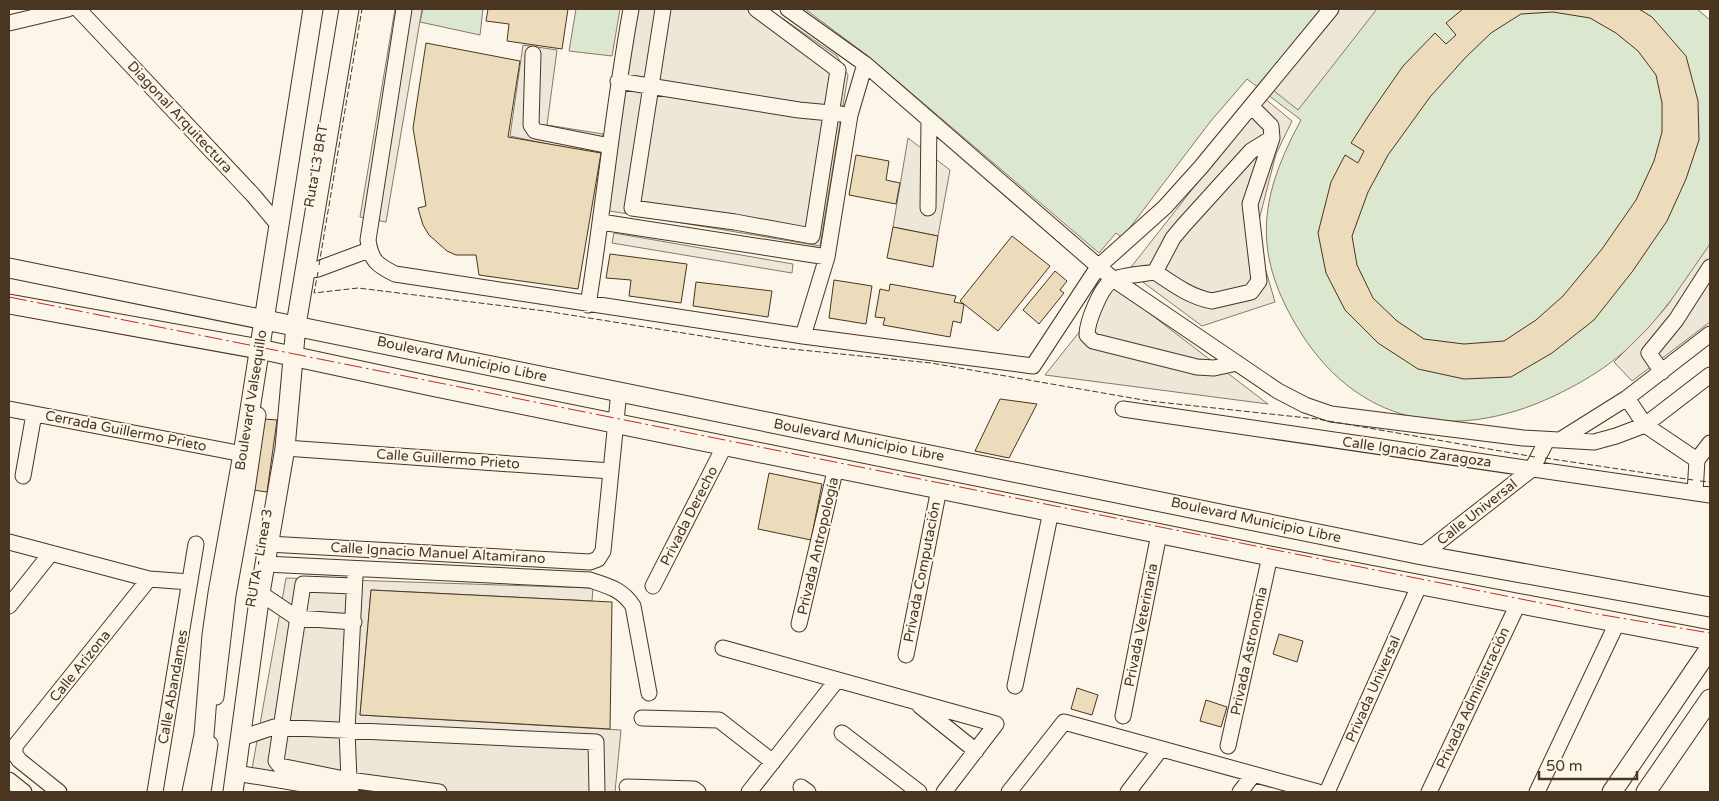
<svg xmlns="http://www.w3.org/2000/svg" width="1719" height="801" font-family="'Varela Round',sans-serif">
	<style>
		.green { fill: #dce7d0; stroke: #887966 }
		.parking { fill: #ede7d9; stroke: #887966 }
		.building { fill: #ecdcbc; stroke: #4a3520; fill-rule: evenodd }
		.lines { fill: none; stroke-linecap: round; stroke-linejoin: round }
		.minor-casing { stroke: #4a3520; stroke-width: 17 }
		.major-casing { stroke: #4a3520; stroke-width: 21 }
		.minor { stroke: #fbf6e9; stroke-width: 15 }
		.major { stroke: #fbf6e9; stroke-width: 19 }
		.fence { stroke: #4a3520; stroke-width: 1; stroke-dasharray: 6 2.5; stroke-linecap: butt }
		.power { stroke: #c62828; stroke-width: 1; stroke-dasharray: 18 4 2.5 4; stroke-linecap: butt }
		.labels { text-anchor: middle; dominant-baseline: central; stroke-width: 4; stroke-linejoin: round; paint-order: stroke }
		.street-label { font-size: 14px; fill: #4a3520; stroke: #fbf6e9 }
	</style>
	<rect width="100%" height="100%" fill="#fbf6e9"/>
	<!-- green -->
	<path class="green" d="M423,9H483L480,35L420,22Z
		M576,9H620L612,56L569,51Z
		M805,9H1697L1710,20C1710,75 1710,130 1710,185C1710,200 1714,231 1710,243C1707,256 1667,305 1657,318C1627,354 1596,376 1554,396C1452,444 1355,425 1296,325C1251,249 1261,194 1301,120L1247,79L1210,122L1122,238L1116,233L1099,253L868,56Z"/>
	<!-- parking -->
	<path class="parking" d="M395,9H422L386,222L360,217Z
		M637,9H769L837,56L848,75L820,246L604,210Z
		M1335,9H1377L1298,110L1273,90Z
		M523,45L557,50L547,125L603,134L600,155L510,136Z
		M1264,98L1292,121L1276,154L1259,220L1262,257L1275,302L1202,326L1128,271Z
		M908,138L950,170L938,236L893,227Z
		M614,233L793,264L792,273L612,243Z
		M1710,244V322L1632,381L1614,362L1648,328L1667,306Z
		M1115,287L1268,404L1045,375Z
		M286,578L593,588L592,601L371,590L360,715L621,730L615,792H387L252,769Z"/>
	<!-- building -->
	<path class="building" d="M488,9H568L562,49L507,41L509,24L486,21Z
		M1463,9H1639L1652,17L1686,56L1698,101L1699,140L1686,179L1667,221L1632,272L1594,320L1552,353L1511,377L1464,379L1418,369L1378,343L1345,310L1326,273L1318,233L1331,182L1345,155L1358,163L1364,151L1351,143L1369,115L1403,66L1435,33L1446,44L1456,35L1446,23ZM1553,12L1590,18L1616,33L1638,51L1656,75L1662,103V132L1654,161L1636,200L1602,249L1563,296L1536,320L1504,341L1464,344L1424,339L1397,321L1373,298L1357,265L1352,236L1368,192L1388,155L1430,97L1465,58L1491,33L1521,14Z
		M426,43L520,61L508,137L601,153L578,289L479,275L476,255H456L447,251L429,235L423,225L418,208L426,206L413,128Z
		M856,155L889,161L886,180L900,183L896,204L849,195Z
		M893,227L938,236L933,267L887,258Z
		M1012,236L1050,266L998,331L960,301Z
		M610,254L687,264L681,303L629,296L631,280L606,278Z
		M1055,271L1067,281L1060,290L1064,293L1039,324L1023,310Z
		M834,280L872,286L866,324L829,318Z
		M696,282L772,291L768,317L693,306Z
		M890,284L956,296L954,302L964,304L961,323L953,321L950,337L883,325L885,318L875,317L880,289L889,291Z
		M1000,399L1037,404L1009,458L975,451Z
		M264,419L277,420L267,492L253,490Z
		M769,473L822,484L811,540L758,529Z
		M371,590L612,602L610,729L360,715Z
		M1279,634L1303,641L1297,662L1273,654Z
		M1077,688L1098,695L1092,715L1071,709Z
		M1206,700L1227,707L1221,727L1200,721Z"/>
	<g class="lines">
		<!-- minor casing -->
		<g class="minor-casing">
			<path id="minor" d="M78,9L253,195L280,227
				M404,9L368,240C371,261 377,265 395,274L803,336L1033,366L1098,267L1165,207L1201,167L1331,9
				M663,9L632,208L735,222L812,236L838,70L756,9
				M788,9L865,64L1113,279L1278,391L1305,405L1331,414L1523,438L1594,442L1616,436L1645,425L1710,375
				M9,23L68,9
				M533,54L531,125L535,131L610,146
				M618,81L799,110L841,114
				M1252,107L1271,126L1272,138
				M928,208L929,120
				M601,222L827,257
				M305,271L318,269L369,250
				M1155,272C1173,284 1190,297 1212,301L1251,292L1259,281L1250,204L1272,138L1251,151L1183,226L1173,238L1155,272C1145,274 1121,275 1113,280C1101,286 1087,322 1087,335L1093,341L1197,367L1214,368L1237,363
				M588,305C604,206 613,107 631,9
				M803,336L827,257L850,115L865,64
				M1662,372L1649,353L1676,320L1710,267
				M1627,398L1645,425L1697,460
				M9,409L243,454
				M1123,409L1710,495
				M1560,440L1627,398L1710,334
				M285,448L611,471
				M23,476L34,414
				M1695,493L1697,460L1710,443
				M9,542L149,579L190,582
				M268,544L590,562L598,559L603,551L619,391
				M1422,555L1532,469L1547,440
				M265,564L590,580C608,586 622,589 633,606L649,693
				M354,586L303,584L276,761L280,766L349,780L439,792
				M653,586L725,445
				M260,593L297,618L354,622
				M9,606L51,553
				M799,624L836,467
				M723,648L996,724L944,792
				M906,655L939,489
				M1015,686L1051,511
				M216,697L228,595L247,490L258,415
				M920,706L976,751
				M1123,716L1159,534
				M642,718L719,720L773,762
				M842,733L919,792
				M241,738L274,727L596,742L597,792
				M1228,746L1270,556
				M236,773L351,792
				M9,780L24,792
				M349,780L347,730L355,576
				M627,787L694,789L698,792
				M801,787L808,792
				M59,792L19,760L15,754V746L149,579
				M155,792L196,544
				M203,792L210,744
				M749,792L837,680
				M1009,792L1064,722L1318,792
				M1128,792L1160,750
				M1240,792L1253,775
				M1327,792L1419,586
				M1429,792L1518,604
				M1537,792L1617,623"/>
		</g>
		<!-- major casing -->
		<g class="major-casing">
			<path id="major" d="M9,268L1422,555L1710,607
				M9,304L259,349L436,387L1270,556L1710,640
				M192,792L204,735L212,635L218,593L243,454L313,9
				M233,792L260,593L285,448L296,325L349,9
				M1612,792L1710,648
				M1646,792L1710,699"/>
		</g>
		<!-- minor -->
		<use href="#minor" class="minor"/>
		<!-- major -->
		<use href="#major" class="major"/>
		<!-- fence -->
		<path class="fence" d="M319,265L362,9
			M318,272L314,293L358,288L545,311L771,347L931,363L1149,401L1317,419L1535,457
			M1545,458L1693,480
			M1700,481L1710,482"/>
		<!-- power -->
		<path class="power" d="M9,297L1591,613L1710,633"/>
	</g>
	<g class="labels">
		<!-- street labels -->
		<g class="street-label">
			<text transform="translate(180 117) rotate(47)">Diagonal Arquitectura</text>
			<text transform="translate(316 166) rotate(-80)">Ruta L3 BRT</text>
			<text transform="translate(462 359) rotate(12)">Boulevard Municipio Libre</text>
			<text transform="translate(251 400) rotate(-81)">Boulevard Valsequillo</text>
			<text transform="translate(126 431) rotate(11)">Cerrada Guillermo Prieto</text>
			<text transform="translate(859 440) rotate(11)">Boulevard Municipio Libre</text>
			<text transform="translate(1417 452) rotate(8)">Calle Ignacio Zaragoza</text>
			<text transform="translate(448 459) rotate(4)">Calle Guillermo Prieto</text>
			<text transform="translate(1477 512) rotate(-38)">Calle Universal</text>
			<text transform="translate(689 516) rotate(-63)">Privada Derecho</text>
			<text transform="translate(1256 520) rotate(12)">Boulevard Municipio Libre</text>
			<text transform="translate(818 546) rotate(-77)">Privada Antropología</text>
			<text transform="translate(438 553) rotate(3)">Calle Ignacio Manuel Altamirano</text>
			<text transform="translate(259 558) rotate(-80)">RUTA - Línea 3</text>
			<text transform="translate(922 572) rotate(-79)">Privada Computación</text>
			<text transform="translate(1141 625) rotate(-79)">Privada Veterinaria</text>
			<text transform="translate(1249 651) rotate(-78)">Privada Astronomía</text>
			<text transform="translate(80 666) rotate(-51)">Calle Arizona</text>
			<text transform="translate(173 687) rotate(-80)">Calle Abandames</text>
			<text transform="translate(1373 689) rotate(-66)">Privada Universal</text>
			<text transform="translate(1473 698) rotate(-65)">Privada Administración</text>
		</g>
	</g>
	<!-- border -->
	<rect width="1719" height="801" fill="none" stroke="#4a3520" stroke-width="20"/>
	<!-- scale -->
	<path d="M1539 771v8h98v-8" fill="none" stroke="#4a3520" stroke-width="2.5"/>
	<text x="1546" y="771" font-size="15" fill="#4a3520" stroke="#fbf6e9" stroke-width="4" paint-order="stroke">50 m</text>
</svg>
